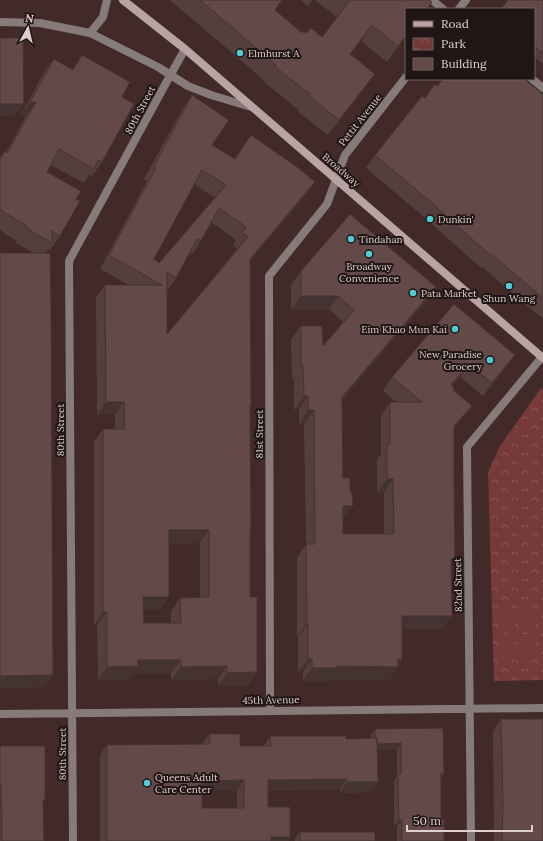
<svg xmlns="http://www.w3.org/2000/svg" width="543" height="841" font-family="Lora,serif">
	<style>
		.park { fill: url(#park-crowns) }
		.pitch { fill: #753a39 }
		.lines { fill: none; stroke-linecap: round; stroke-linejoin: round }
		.minor { stroke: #877a7a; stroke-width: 8 }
		.tertiary { stroke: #877a7a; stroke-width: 8 }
		.secondary { stroke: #b8a4a2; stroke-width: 8 }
		.wall { fill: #553f3e; fill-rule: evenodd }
		.shaded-wall { fill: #453332 }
		.building { fill: #634948; stroke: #453332; fill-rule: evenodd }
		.poi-dot { fill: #51ccd5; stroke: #211616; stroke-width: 1.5 }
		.labels { text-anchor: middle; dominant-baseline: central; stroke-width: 4; stroke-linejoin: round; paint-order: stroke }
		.poi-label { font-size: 10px; fill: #dfcfce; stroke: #211616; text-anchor: start }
		.street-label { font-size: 10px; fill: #dfcfce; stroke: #211616 }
	</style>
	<defs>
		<pattern id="park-crowns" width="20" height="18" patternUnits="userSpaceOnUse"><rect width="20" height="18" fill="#753a39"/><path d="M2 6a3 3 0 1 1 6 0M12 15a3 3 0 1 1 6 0" fill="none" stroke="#885554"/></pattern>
	</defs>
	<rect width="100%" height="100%" fill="#422a29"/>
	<!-- park -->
	<path class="park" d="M541,388L543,390V680L494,681L488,472L500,446Z"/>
	<!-- pitch -->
	<path class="pitch" d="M500,608H514L515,630L500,631Z
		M519,608H535V631L519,630Z
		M499,634H515V658H499Z
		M519,634H534L535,658H519Z"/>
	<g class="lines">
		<!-- minor -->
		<path class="minor" d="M432,0L443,9
			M459,9L466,0
			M532,79L543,88
			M270,710L269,276L327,204L345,155L406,77
			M0,714L543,708
			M73,841L69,261L166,83L185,49
			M471,841L467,447L542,357"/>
		<!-- tertiary -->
		<path class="tertiary" d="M0,22L40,23L90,33L158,67L188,86L211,95L251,107
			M90,33L103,17L107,0"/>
		<!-- secondary -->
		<path class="secondary" d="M123,0L185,49L543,358"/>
	</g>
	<!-- wall -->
	<path class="wall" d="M170,0H282L275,10L302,33L322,37L337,17L315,0H429L432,2L427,9H406V37L387,62L361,41L350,54L375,74L364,89L328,135L298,112L299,110L264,82L265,81Z
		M300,0H312L308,6Z
		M543,0V64L534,57V9Z
		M82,55L122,97L102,162L92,176L89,175L84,183L51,165L47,172L76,199L60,236L50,250L48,249L45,253V687L0,688V253H34L16,243L17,241L0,230V157L5,151L6,152L26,116H20L43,74L54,59L72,70Z
		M437,86L543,94V319L482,267L481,268L424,217L366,168L375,155L425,98Z
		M192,95L212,145L234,159L251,135L306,195L250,261L251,406L250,408V531L248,686H218V679L171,680V673H133L128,680H98L97,625H94V442L103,429H115V415H97L96,298L105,285H129L100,269L147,181L144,179L183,108ZM194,184L215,198L159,263L154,259ZM211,222L236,240L233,245L237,249L167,334V291L176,278L190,253L192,254L201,241ZM200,543V597L180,598L171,611V623H144V610H160L169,544Z
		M301,271L426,301L342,400L343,534H384V493H377V459L381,454V416L390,402H396L383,391L392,377L515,355L505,369L483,396L460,377L452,386L453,390L462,419L454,429V479L455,559L451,564L452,616L442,629H402V659L389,680H329L328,681H303V673L298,672V637H297V557L306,545L304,424H299V410H294V379L292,377L291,339L301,326L323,346L343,322L329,309L291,310V285Z
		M501,719L543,841H494L493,731Z
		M443,728L444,774L441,778V820L444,841H397V826H394V780L397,776V750H377L370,792L340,793V789L268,790V807L290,837L288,841H100V755L107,745L202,744L209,734L240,746H264L270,736L346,739L371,738V735L375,729ZM202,791H237V808H202Z
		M0,746L43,803L44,841H0Z
		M300,832L375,841H295V838Z"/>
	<!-- shaded-wall -->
	<path class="shaded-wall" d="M372,25L361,41L338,70L350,54Z
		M406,35V37L387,62L398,46Z
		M375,74L364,89L328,135L339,120Z
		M30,102H36L26,116H20Z
		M0,104H24L15,116H0Z
		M315,182L306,195L241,272L250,259Z
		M436,287L426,301L332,411L342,397Z
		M301,296H338L329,309L291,310Z
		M515,355L505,369L483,396L492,383Z
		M469,364L460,377L442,399L451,385Z
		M304,396H308L299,410H294Z
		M106,402H124L115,415H97Z
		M472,406L462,419L445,440L454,426Z
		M308,410H314L304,424H299Z
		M387,479H393L384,493H377Z
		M343,506H353L343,520Z
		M169,530H209L200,543L160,544Z
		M451,559H455L445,573Z
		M143,597H169L160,610H134Z
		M103,612H107L97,625H94Z
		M402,616H452L442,629H393Z
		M307,623L308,624L298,637H297Z
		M308,659H312L303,673L298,672Z
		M398,659H402L397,667H398L389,680H329L328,681H303L312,668L337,666Z
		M138,660H181L171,673H133L128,680H98L107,667Z
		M227,666L218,679L171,680L181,667Z
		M257,672L248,686H218L227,673Z
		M53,675L45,687L0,688V676Z
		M401,743L397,750H371L375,744Z
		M347,779L340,789L260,790L268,780Z
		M244,780L237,791H195L202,781Z
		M347,782H378L370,792L340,793Z
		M399,820H402L397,826H394Z
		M271,837H290L288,841H268Z"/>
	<!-- building -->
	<path class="building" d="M200,0H282L275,10L302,33L303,31L306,33L311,28L322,37L349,2L347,0H429L432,2L427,9H406V35L398,46L372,25L350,54L375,74L339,120L309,96L310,94L275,67L276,65Z
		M508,0H543V53L534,46V9H501Z
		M0,38H23L24,104H0Z
		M82,55L130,82L122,97L134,104L102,162L98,160L94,169L59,149L47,172L81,191L76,199L80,201L60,236L52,231V243L26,228L27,226L0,210V159L5,151L7,153L36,102H30L54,59L73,70Z
		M443,79H524L543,94V298L491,254L490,255L433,204L375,155L422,96L425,98L435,84L437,86Z
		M192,95L229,120L212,145L235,159L251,135L297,167L315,182L250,259L251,406H250L251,529H250V597H257V672L227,673V666L181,667V660H138V666L107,667V612H103V429H125L124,402H106L105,285H162L109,255L156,168L154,166ZM202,170L226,185L159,263L154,259ZM219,208L246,227L242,232L248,237L167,334V272L176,278L197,239L201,241ZM169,530H209V597L180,598L181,623H144L143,597H169Z
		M350,214L436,287L342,397L343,478H350V492H352L353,506H343V534H394L393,479H387V445H390V402H422L392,377L454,304L515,355L492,383L469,364L451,385L454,388L453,390L472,406L454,426V479L455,559H451L452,616H402V659H398V667L337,666V668H312V659H308V624L307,623L306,544H315L314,410H308V396H304L303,366L301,364V326H322L323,346L354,310L338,296H301V271Z
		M0,253H50L51,303L53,675L0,676Z
		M501,719H543V841H502L503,804Z
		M443,728L444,774L441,773V820L444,819V841H402V820H399L398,789V774H401V743L377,744V738H375V729Z
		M209,734H240V746H271L270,736H346V739L377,738L378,782H347V779L268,780V807H290V837H271V841H107V745L210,744ZM244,780V808H202V781Z
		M0,746H45V800H43L44,841H2L1,785H0Z
		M300,832H375V841H300Z"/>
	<!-- markers -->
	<g class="poi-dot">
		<circle cx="240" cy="53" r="4"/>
		<circle cx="430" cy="219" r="4"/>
		<circle cx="351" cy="239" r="4"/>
		<circle cx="369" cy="254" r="4"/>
		<circle cx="509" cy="286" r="4"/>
		<circle cx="413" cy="293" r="4"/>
		<circle cx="455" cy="329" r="4"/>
		<circle cx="490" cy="360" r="4"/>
		<circle cx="147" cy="783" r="4"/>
	</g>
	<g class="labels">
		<!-- poi labels -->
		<g class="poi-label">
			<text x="248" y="53">Elmhurst A</text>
			<text x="438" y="219">Dunkin'</text>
			<text x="359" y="239">Tindahan</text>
			<text x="369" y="266" text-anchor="middle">Broadway<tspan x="369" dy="12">Convenience</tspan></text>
			<text x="421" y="293">Pata Market</text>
			<text x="509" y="298" text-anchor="middle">Shun Wang</text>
			<text x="447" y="329" text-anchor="end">Eim Khao Mun Kai</text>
			<text x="482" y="354" text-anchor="end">New Paradise<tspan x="482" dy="12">Grocery</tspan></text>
			<text x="155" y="777">Queens Adult<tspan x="155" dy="12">Care Center</tspan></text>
		</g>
		<!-- street labels -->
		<g class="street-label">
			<text transform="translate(140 110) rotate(-62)">80th Street</text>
			<text transform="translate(360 120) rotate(-52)">Pettit Avenue</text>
			<text transform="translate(341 170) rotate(41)">Broadway</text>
			<text transform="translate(60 430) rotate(-90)">80th Street</text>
			<text transform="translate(259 434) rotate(-90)">81st Street</text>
			<text transform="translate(458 585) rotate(-91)">82nd Street</text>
			<text transform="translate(271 700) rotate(-1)">45th Avenue</text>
			<text transform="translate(62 754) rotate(-90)">80th Street</text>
		</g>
	</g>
	<!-- legend -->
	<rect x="405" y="8" width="130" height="72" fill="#211616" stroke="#6d6060"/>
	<rect x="413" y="21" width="20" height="6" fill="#b8a4a2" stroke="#6d6060"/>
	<text x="441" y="28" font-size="12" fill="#dfcfce">Road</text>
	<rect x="413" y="38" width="20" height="12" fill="url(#park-crowns)" stroke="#6d6060"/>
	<text x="441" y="48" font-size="12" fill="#dfcfce">Park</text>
	<rect x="413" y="58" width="20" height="12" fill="#634948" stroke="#6d6060"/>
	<text x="441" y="68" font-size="12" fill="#dfcfce">Building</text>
	<!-- north arrow -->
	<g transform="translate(28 28) rotate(8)" stroke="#211616" stroke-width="3" paint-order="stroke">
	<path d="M0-3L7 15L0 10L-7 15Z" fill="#dfcfce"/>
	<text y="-6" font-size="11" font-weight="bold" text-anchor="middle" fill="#dfcfce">N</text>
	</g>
	<!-- scale -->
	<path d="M407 825v6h125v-6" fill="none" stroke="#dfcfce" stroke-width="2"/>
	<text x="413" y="825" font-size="12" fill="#dfcfce" stroke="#211616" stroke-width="3" paint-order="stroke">50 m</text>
</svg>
